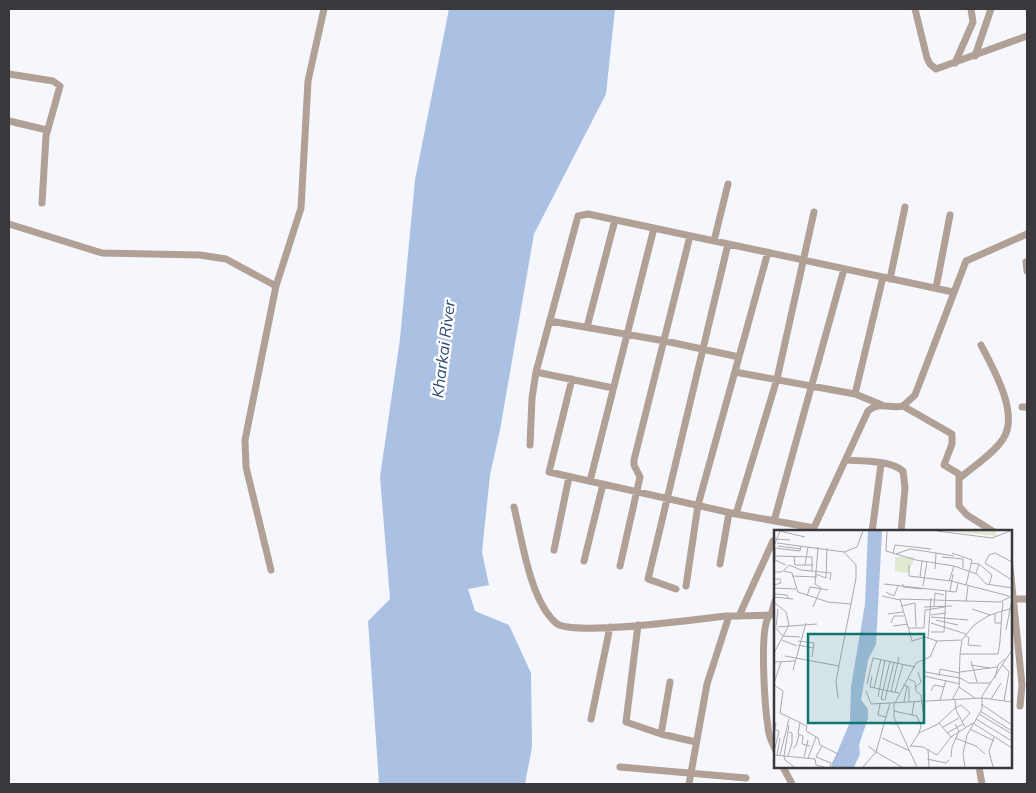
<svg xmlns="http://www.w3.org/2000/svg" width="1036" height="793" font-family="Mulish,sans-serif">
	<style>
		.water { fill: #abc1e3 }
		.lines { fill: none; stroke-linecap: round; stroke-linejoin: round }
		.minor { stroke: #b1a096; stroke-width: 7 }
		.labels { text-anchor: middle; dominant-baseline: central; stroke-width: 5; stroke-linejoin: round; paint-order: stroke }
		.water-label { font-size: 16px; font-style: italic; fill: #2c4a77; stroke: #fff }
		.inset-road { fill: none; stroke: #aaaab0; stroke-width: 1 }
		.view { fill: #0f766e; fill-opacity: 0.15; stroke: #0f766e; stroke-width: 2.5 }
		.inset-edge { fill: none; stroke: #38383d; stroke-width: 2.5 }
	</style>
	<rect width="100%" height="100%" fill="#f6f6fd"/>
	<!-- water -->
	<path class="water" d="M449,9H615L606,94L534,234L500,430L490,475L482,552L489,585L468,589L475,611L509,625L531,673L532,747L525,784H379L368,621L390,599L380,477L400,339L415,180Z"/>
	<g class="lines">
		<!-- minor -->
		<path class="minor" d="M915,9L927,58L930,64L936,69L1027,36
			M975,56L991,9
			M955,63L973,22L971,9
			M9,74L53,81L60,86L46,136L42,203
			M9,121L47,130
			M9,224L102,253L200,255L226,259L276,286
			M714,241L728,184
			M1026,262L1027,271
			M890,279L905,207
			M936,288L950,215
			M550,321L665,341L739,357
			M587,327L615,220
			M536,372L613,388
			M735,372L855,394L882,405
			M572,379L549,472L736,514L814,528
			M855,394L883,277
			M903,406L952,434V444L944,465L959,474V506L967,515L994,532
			M1022,407H1027
			M530,445L532,398L536,372L578,216L588,214L953,292
			M846,460C862,461 890,460 903,471L905,488L901,532
			M960,478C974,466 993,454 1003,439C1020,414 993,368 981,345
			M590,481L654,228
			M514,507C522,539 530,601 556,623C572,637 698,619 726,616C742,615 759,617 775,614
			M736,514L777,379L814,212
			M774,521L844,269
			M812,532L868,411C879,401 890,409 903,406L915,395L966,261L1027,234
			M872,532L881,464
			M554,550L569,477
			M584,561L603,484
			M720,564L729,513
			M620,566L640,477L634,465V460L690,236
			M1010,567L1022,685L1020,706
			M271,570L246,467L245,440L276,286L301,208L308,81L324,9
			M686,586L698,505L768,252
			M676,589L648,579L728,244
			M1010,599H1027
			M771,615L775,601
			M739,616L773,541
			M769,616C759,629 765,708 768,727C768,735 772,742 775,749
			M638,625L626,722L661,734L696,742
			M591,719L610,627
			M661,734L670,682
			M620,767L746,778
			M783,767L792,784
			M979,767L982,784
			M689,784L707,684L729,616"/>
	</g>
	<g class="labels">
		<!-- water labels -->
		<g class="water-label">
			<text transform="translate(443 349) rotate(-83)">Kharkai River</text>
		</g>
	</g>
	<!-- overview -->
	<g transform="translate(774 530)">
		<rect width="238" height="238" fill="#f6f6fd"/>
		<path d="M173,1H222V6ZM121,27H141L134,43L121,41Z" fill="#dfe9cf"/>
		<path d="M94,1H108L102,114L94,130L87,170L94,179V188L85,215L86,224L80,237H57L76,192L77,157L91,74Z" fill="#abc1e3"/>
		<path class="inset-road" d="M6,1L31,7M113,1L112,21L142,30L180,36L203,44L212,54L238,58M163,1L218,8L236,1M0,9L16,10M3,13L70,22L83,17L89,1M0,16L6,1M4,16L27,19M34,17L31,35H40M1,18L26,21L27,16M1,18V30L12,35M119,23L121,15L157,19M162,23L180,26M178,23L198,30L192,55M122,24L136,19L162,23L161,39M0,26L38,27V41M20,26L21,35H31M168,27L189,29V38M238,32L221,23L215,25L211,33L238,50M197,33L205,34L202,43M205,34L218,45L215,55M135,35V46L177,51L235,66M10,41L18,43L24,62L54,72L77,74M0,42H8L15,35L27,40L57,43L56,50M41,44L52,48L53,18M18,46L43,47M146,47L148,31M0,49H6L7,53L0,55M175,51L180,36M110,54L182,62L184,53M129,54V57L149,59M149,56L153,32M0,58L22,59M176,61L179,44M112,62L120,66L124,56M0,64L13,65L14,68M33,66L36,57L54,60M108,66L126,70M0,67L19,69M0,72L12,82L15,95L0,123M192,72L194,56M228,72L229,75L228,81L226,111L224,124H186L188,110L200,95L214,86L228,81L236,79M127,76L141,73L142,97M160,76L161,63L170,65M39,77L47,58L41,54L44,17M150,77L178,76M198,79L216,85M221,83V93H227M114,84L129,82M157,85L172,83M157,87L194,90M162,90L184,95M117,93L120,86H130M157,93L192,104M0,96L9,106L26,107M2,96L4,79M119,96L134,94M3,97L43,94M135,98H150L151,80L171,77M232,100L238,69M157,102H170L172,61M191,105L195,108L194,115L207,116M154,108L157,68M8,110L23,116M24,111L40,113L38,127M163,111L151,107L138,111L126,69L226,72L238,66M24,115L39,118M11,126L65,136M197,131L203,152M0,132L21,131M149,133L151,142L186,148L195,153H217M228,134L235,142L230,171M197,135L216,138M19,140L32,93M186,142L223,137M98,146L96,157L125,163M150,146L186,154M165,146L166,139L186,143M221,148L224,135L231,129M135,149L141,152L142,161L147,165L149,183M0,153L7,132M93,154L99,128L141,137M0,155L9,161L6,183L33,196L32,201L44,208L46,215L64,224L58,234M129,155L135,157V172M142,157L147,152L144,142M185,157L201,168M100,158L107,129M92,161L97,174L208,168L238,172M157,161L160,155L170,157M117,162L125,127M121,162L129,134M104,167L111,130M64,168L62,151L82,48V35L70,22M217,169L227,153M110,170L107,169L116,131M111,170L120,132M166,170L172,150M178,170L185,157L186,124M181,170L182,180L191,197M130,172L133,156M116,173L102,222L128,237M120,173V187L143,237M121,173L142,133L156,127L163,111L187,110M106,174L104,185L112,187M207,174L238,195M181,178L187,175L196,183L188,192M120,181L138,185L140,172M206,181L238,201M205,184L238,204M138,185L143,186L147,196L145,203M202,189L238,211M26,193L24,204L29,206L28,214L36,216M103,193L124,194M165,193L177,207M169,197L185,188M196,199L220,211M173,203L189,194M108,208L136,221M181,208L202,216L211,224M48,216L42,227L57,233L56,237M137,216L149,217L163,225L177,207L199,193L238,218M136,217L145,203L164,194L181,178M19,218L22,216L25,205M154,219L155,237M0,222L5,201L1,200L2,192M0,225L41,229L42,235L50,237M3,225L6,208M6,225L15,189M10,226L15,195M10,226L11,230L20,237M14,226L18,213V203L15,202M30,227L34,210M177,227L178,217L185,201L181,194M34,228L42,207M153,229L172,233L175,230M89,237L102,222L94,216M191,237L189,224L193,205L208,179V166L238,120M219,237L215,221L220,207"/>
		<path class="view" d="M34,104H150V193H34Z"/>
		<rect width="238" height="238" class="inset-edge"/>
	</g>
	<!-- border -->
	<rect width="1036" height="793" fill="none" stroke="#38383d" stroke-width="20"/>
</svg>
